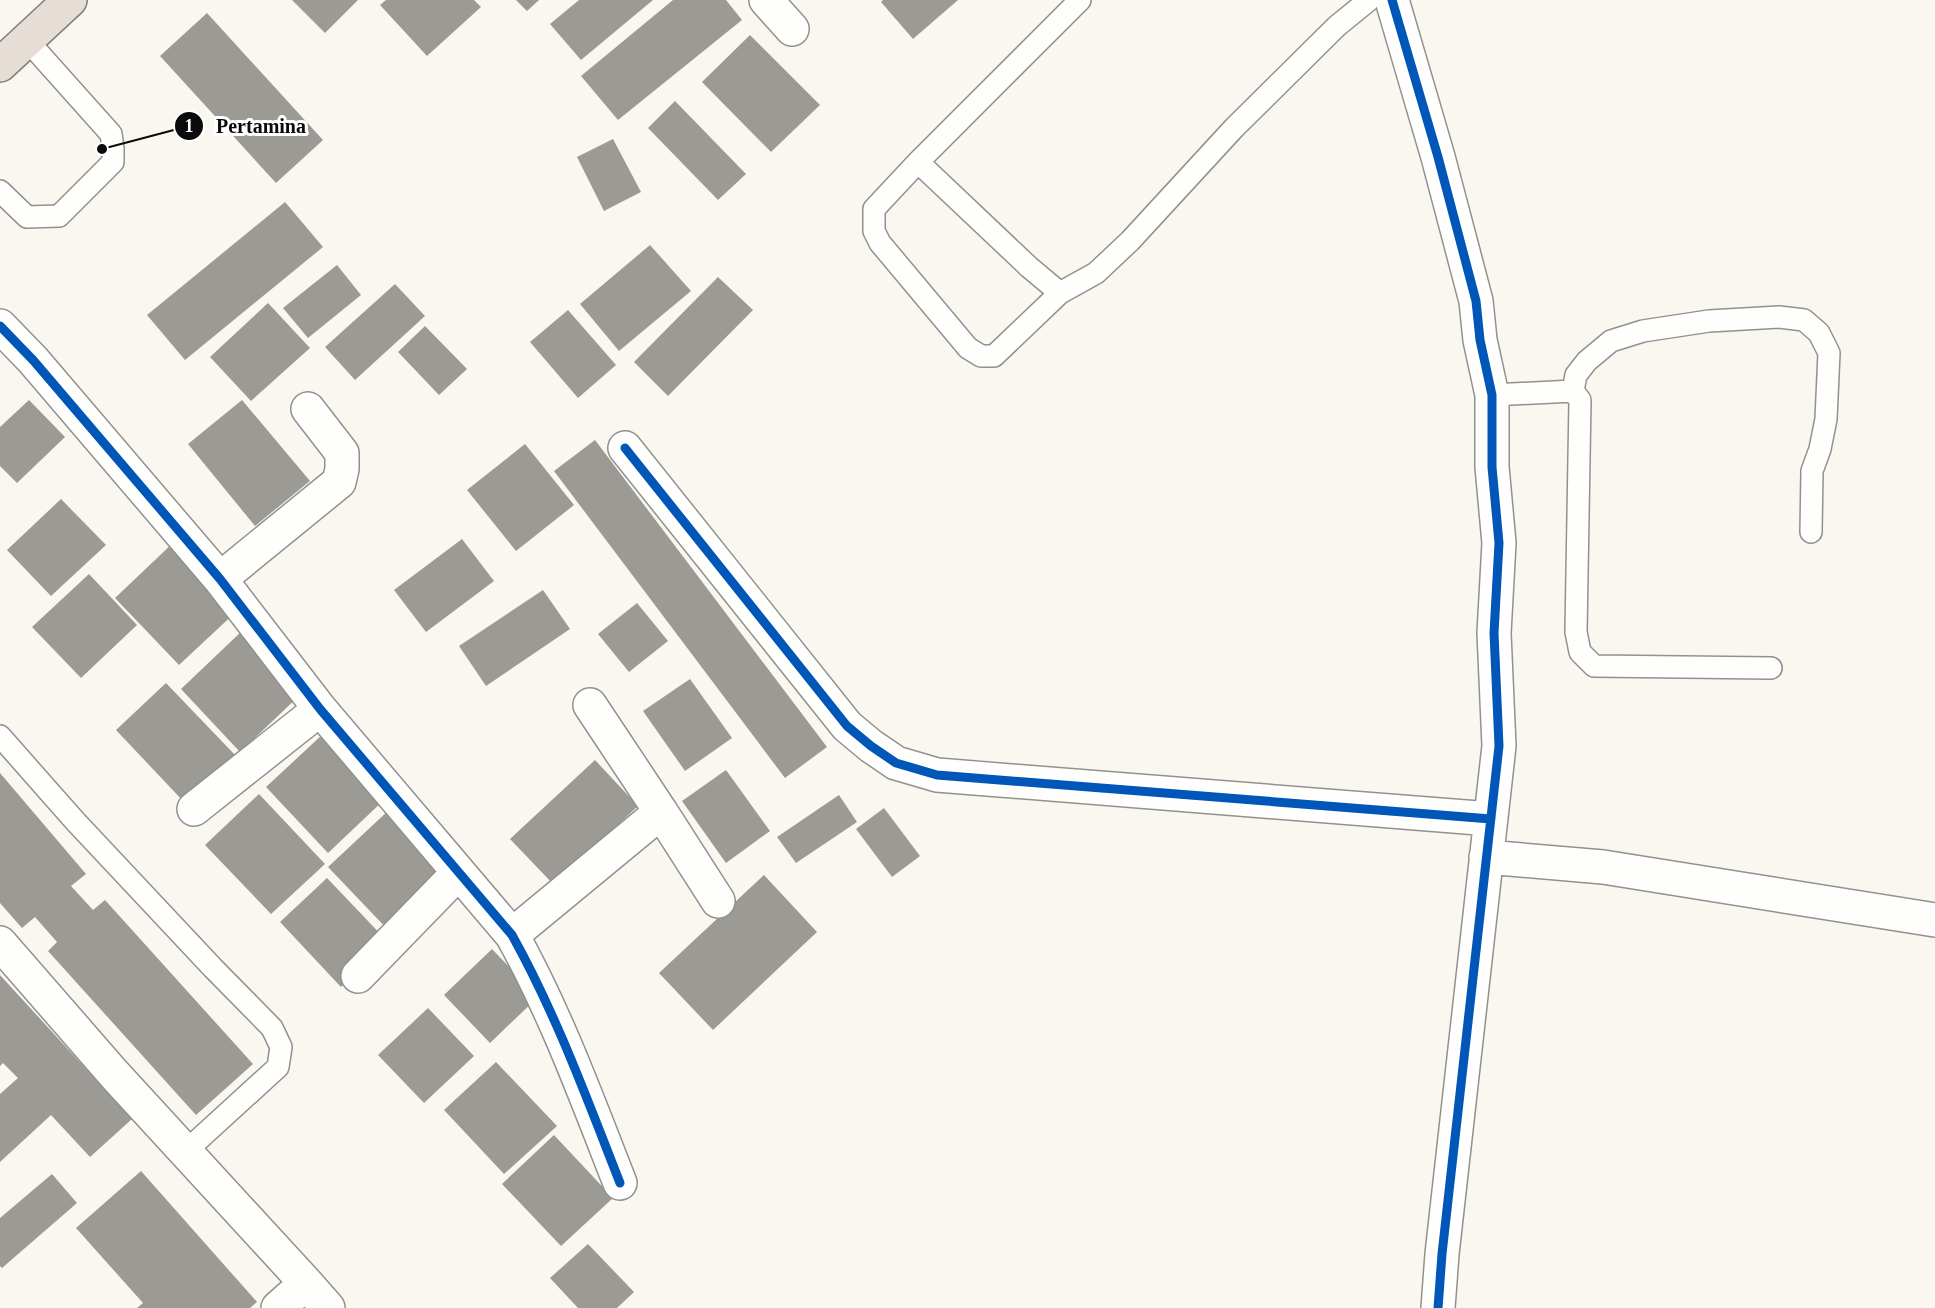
<svg xmlns="http://www.w3.org/2000/svg" width="1935" height="1308" font-family="'Times New Roman',serif">
	<style>
		.building { fill: #9c9a95 }
		.lines { fill: none; stroke-linecap: round; stroke-linejoin: round }
		.lane-casing { stroke: #92918e; stroke-width: 24 }
		.street-casing { stroke: #92918e; stroke-width: 36 }
		.highway-casing { stroke: #7f7f7b; stroke-width: 36 }
		.lane { stroke: #fefefd; stroke-width: 21 }
		.street { stroke: #fefefd; stroke-width: 33 }
		.highway { stroke: #e6ded6; stroke-width: 33 }
		.cycleway-casing { stroke: #fff; stroke-width: 13 }
		.cycleway { stroke: #0057b8; stroke-width: 9 }
		.leader { fill: none; stroke: #0b0b0b; stroke-width: 2 }
		.callout-dot { fill: #0b0b0b; stroke: #fff; stroke-width: 2 }
		.mark-label { font-size: 18px; text-anchor: middle; font-weight: bold; fill: #fff }
		.callout-label { font-size: 20px; text-anchor: middle; font-weight: bold; fill: #0b0b0b; stroke: #fff; stroke-width: 6; stroke-linejoin: round; paint-order: stroke }
	</style>
	<rect width="100%" height="100%" fill="#f9f7ef"/>
	<!-- building -->
	<path class="building" d="M292,0H358L325,33Z
		M386,0H474L481,7L427,56L380,5Z
		M516,0H539L527,11Z
		M579,0H653L581,60L550,24Z
		M673,0H726L742,20L618,120L581,76Z
		M883,0H958L913,39L881,2Z
		M207,13L323,140L276,183L160,56Z
		M750,35L820,105L771,152L702,82Z
		M675,101L746,174L718,200L648,128Z
		M613,139L641,192L604,211L577,157Z
		M285,202L323,247L185,360L147,315Z
		M650,245L691,291L619,351L580,304Z
		M337,265L361,295L308,338L283,308Z
		M718,277L753,310L668,396L634,362Z
		M395,284L425,316L355,380L325,347Z
		M268,303L310,348L251,401L210,357Z
		M568,310L616,365L578,398L530,342Z
		M425,326L467,369L439,395L398,352Z
		M29,400L65,437L17,483L0,466V427Z
		M242,400L310,481L255,526L188,444Z
		M595,440L827,747L785,778L554,471Z
		M525,444L574,505L516,551L467,490Z
		M61,499L106,545L51,596L7,550Z
		M462,539L494,581L426,632L394,590Z
		M175,541L239,609L179,665L115,598Z
		M89,574L137,625L81,678L32,627Z
		M543,590L570,629L486,686L459,646Z
		M637,603L668,641L629,672L598,634Z
		M243,630L302,693L240,752L181,689Z
		M690,679L732,738L685,771L643,711Z
		M166,683L235,755L184,802L116,730Z
		M323,734L385,799L328,853L266,787Z
		M595,760L638,806L554,885L510,839Z
		M726,770L770,831L726,863L682,801Z
		M0,773L86,874L71,886L93,910L105,900L253,1064L196,1115L48,951L57,942L35,917L22,928L0,903Z
		M259,794L325,864L271,914L205,845Z
		M839,795L857,822L796,863L777,837Z
		M884,808L920,856L892,877L856,829Z
		M390,809L453,875L391,933L328,867Z
		M764,875L817,932L713,1030L659,973Z
		M327,878L388,942L341,987L280,922Z
		M492,949L538,997L490,1043L444,995Z
		M0,975L132,1119L90,1157L51,1115L0,1162V1094L18,1078L3,1063L0,1066Z
		M428,1008L474,1056L424,1103L378,1055Z
		M496,1062L557,1126L504,1174L444,1110Z
		M554,1135L613,1198L561,1246L502,1184Z
		M141,1171L257,1302L250,1308H137L143,1303L76,1228Z
		M52,1174L77,1203L2,1268L0,1266V1218Z
		M588,1244L634,1292L617,1308H578L550,1278Z"/>
	<g class="lines">
		<!-- lane casing -->
		<g class="lane-casing">
			<path id="lane" d="M918,162L1029,267L1060,293L994,356H981L968,348L880,243L874,231V209L918,162L1080,0
				M0,191L27,217L59,216L113,162V148L111,134L27,40
				M1060,293L1096,273L1130,241L1234,128L1337,26L1369,0
				M1573,391L1576,375L1587,361L1611,341L1643,331L1709,321L1779,317L1804,320L1819,333L1829,353L1826,419L1820,449L1812,471L1811,532
				M1492,395L1573,391L1580,400L1576,632L1580,652L1594,666L1771,668
				M0,736L75,821L213,968L272,1028L281,1047L278,1067L186,1151"/>
		</g>
		<!-- street casing -->
		<g class="street-casing">
			<path id="street" d="M766,0L792,29
				M1392,0L1438,157L1476,301L1480,340L1492,395V467L1499,543L1494,633L1499,746L1442,1254L1438,1308
				M0,326L33,360L220,579L320,709L512,935C556,1014 587,1099 620,1183
				M625,448L847,726L871,746L896,763L937,775L1491,819
				M220,579L339,482L342,469V453L308,409
				M194,809L320,709
				M661,812L718,901
				M1486,857L1603,867L1935,920
				M512,935L661,812L590,705
				M0,943L114,1074L306,1283L278,1308
				M358,976L458,873
				M306,1283L328,1308"/>
		</g>
		<!-- highway casing -->
		<g class="highway-casing">
			<path id="highway" d="M0,65L70,0"/>
		</g>
		<!-- lane -->
		<use href="#lane" class="lane"/>
		<!-- street -->
		<use href="#street" class="street"/>
		<!-- highway -->
		<use href="#highway" class="highway"/>
		<!-- cycleway casing -->
		<g class="cycleway-casing">
			<path id="cycleway" d="M1392,0L1438,157L1476,301L1480,340L1492,395V467L1499,543L1494,633L1499,746L1442,1254L1438,1308
				M0,326L33,360L220,579L320,709L512,935C556,1014 587,1099 620,1183
				M625,448L847,726L871,746L896,763L937,775L1491,819"/>
		</g>
		<!-- cycleway -->
		<use href="#cycleway" class="cycleway"/>
	</g>
	<!-- callouts -->
	<path class="leader" d="M102 149L189 126"/>
	<g class="callout-dot">
		<circle cx="102" cy="149" r="6"/>
		<circle cx="189" cy="126" r="15"/>
	</g>
	<g class="mark-label">
		<text x="189" y="132">1</text>
	</g>
	<g class="callout-label">
		<text x="261" y="133">Pertamina</text>
	</g>
</svg>
